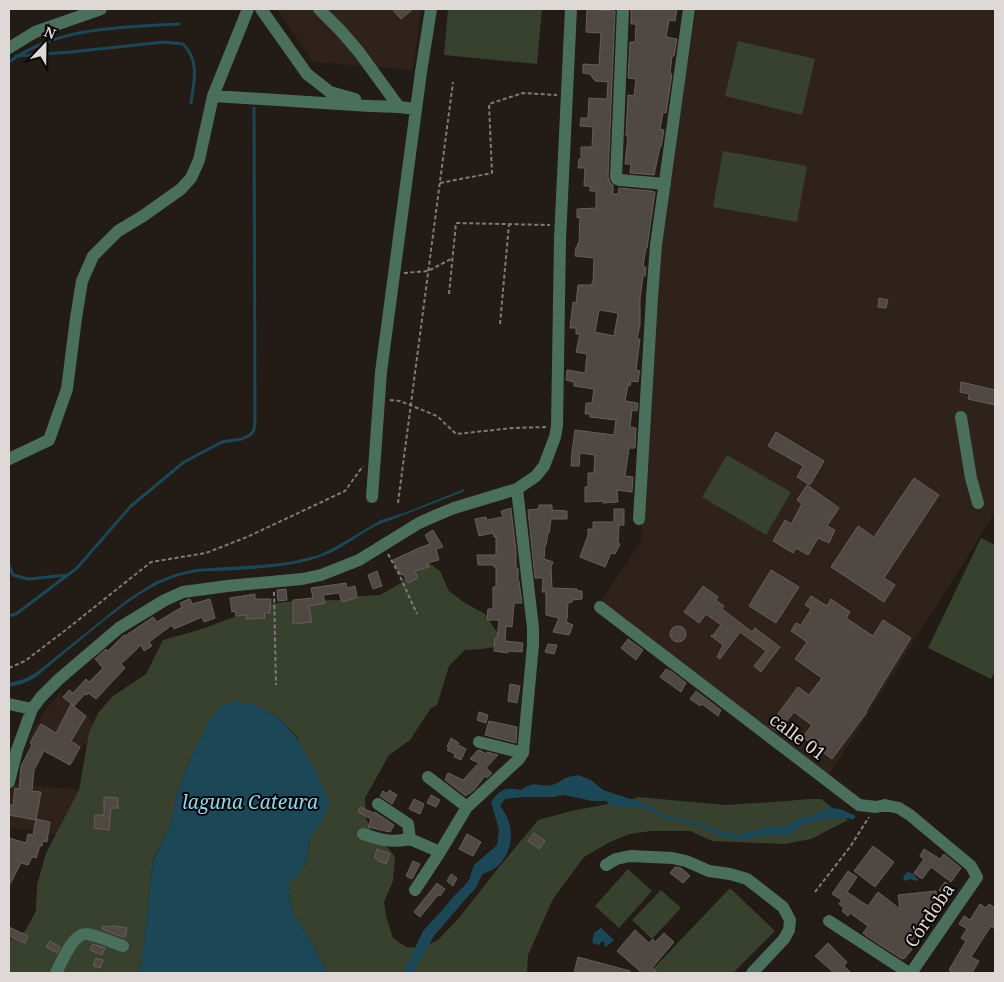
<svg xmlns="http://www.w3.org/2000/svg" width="1004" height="982" font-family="'Noto Serif',serif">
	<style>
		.built { fill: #2f221b }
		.green { fill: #37412e }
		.water { fill: #1c4757 }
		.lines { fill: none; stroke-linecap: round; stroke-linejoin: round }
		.stream { stroke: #1c4757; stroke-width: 3 }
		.building { fill: #504843; stroke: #675e59; fill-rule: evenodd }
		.path { stroke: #817b77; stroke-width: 2; stroke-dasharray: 4 2.5; stroke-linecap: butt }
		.minor { stroke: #4a6f5d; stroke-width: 12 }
		.labels { text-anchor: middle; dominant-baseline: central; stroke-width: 4; stroke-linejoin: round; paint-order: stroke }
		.street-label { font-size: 18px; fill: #ded9d6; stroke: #090605 }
		.water-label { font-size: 19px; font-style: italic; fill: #8cd6f4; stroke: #090605 }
	</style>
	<rect width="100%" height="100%" fill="#221b16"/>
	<!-- built -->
	<path class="built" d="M277,9H421L413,70L313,62Z
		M696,9H995V513L828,777L600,602L641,542L659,238Z
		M60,693L110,737L98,752L84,744L73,764L28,740L35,727L46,709Z
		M12,784L113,792L128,848L39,831L9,828V798Z"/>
	<!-- green -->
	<path class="green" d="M448,9H542L537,64L444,55Z
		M738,41L815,59L802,115L725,96Z
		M723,151L807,166L797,222L713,207Z
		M727,455L791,492L766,535L702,497Z
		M981,538L995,545V671L991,679L928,648Z
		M429,563L440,571L449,591L465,603L485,614L498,634L494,647L482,649L465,650L449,666L437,705L431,708L410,740L389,755L365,798L366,818L374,838L388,848L395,857L393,881L384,902L386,916L393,938L406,947L422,948L438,940L459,918L499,867L538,820L571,811L613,803L626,802L638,797L726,805L787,801L808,799H821L848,820L811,839L785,844L712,841L690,831H651L630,834L610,842L584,857L553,899L528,955L527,973H327L311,941L292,911L289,892L290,882L300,873L306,862L309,841L325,815L297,737L277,716L255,705L208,723L193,753L176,796L171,824L153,860L144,946L139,973H9V940L25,931L36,911L37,885L46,853L79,790L89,733L98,713L113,696L146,674L163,640L202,629L269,604L294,601L340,600L359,596L380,595L401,583L417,564Z
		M628,869L652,891L619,928L595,906Z
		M730,888L775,931L733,973H657L653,969Z
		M661,890L681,908L652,939L632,920Z"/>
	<!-- water -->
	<path class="water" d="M464,489L465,491L391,520C365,527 346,549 320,557C288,568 252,569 218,571C210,571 200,571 192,573C156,579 128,602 100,624C78,642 56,660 35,678L22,684L9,687V683L24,679L37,672L128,599L155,582L175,574L196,569L260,565L290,562L319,555L335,547L381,520L407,512Z
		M236,701L255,705L277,716L296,737L318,775L329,801L326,815L309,841L306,862L300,873L290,882L289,892L292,911L311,941L327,973H139L144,946L153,861L171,824L176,796L193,753L208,723L221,706Z
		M578,775L591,780L603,790L640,802L656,812L666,816L680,818L700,823L721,831L734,834H742L749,831L760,829L772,826H781L787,825L801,817H809L824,809L835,808L843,810L856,816L853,820C842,815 812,821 801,826C796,828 793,833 789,835C783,837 776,834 770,835C760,835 750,840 740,840C732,840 721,836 714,833C708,831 703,827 697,825C677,819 663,822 647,808C636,808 613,809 606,801H593L563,795L554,797H524L505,799L500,806C516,825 515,853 494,869C491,871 486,872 483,874C478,880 478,889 470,894L434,936L413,973H403L423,931L444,908L452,898L464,886L469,880L474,865L497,845L499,830L491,802C500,789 506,787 521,790C537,779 537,788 552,785C557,784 561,780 566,778C570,776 574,776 578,775Z
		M908,872L914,874L918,880L915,881L911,879L905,881L903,878L905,874Z
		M601,928L614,940L606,947L604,945L605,943L602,941L599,945L592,943L594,933Z"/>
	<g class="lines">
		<!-- stream -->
		<path class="stream" d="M16,56L71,52L164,42L183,44C200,61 194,82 191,103
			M9,62C57,27 122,27 179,24
			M9,565L13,575L28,579L68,575
			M9,616L16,614L77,568L131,506L184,462L222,442L242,439L250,435L254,430L255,421L254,108
			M643,805L649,806L658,814"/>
	</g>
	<!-- building -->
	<path class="building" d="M392,9H413L401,19Z
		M587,9L615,11L608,177L610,183L613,185V194H618L619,188L651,191L655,192L647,248H646L643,267H646L645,276H643L640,299V325L637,339H640L636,370L640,371L639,374L638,382L631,381L630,386L628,385L625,401L638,403L637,411L632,410L630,427L636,428L635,448H629L625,476L633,477L632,492L617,490L618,502L603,503V501L585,502V487H588V473H594L595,455L580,453L579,466H571L572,452L575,430L614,435L616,420L590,417V414H585L586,403H592L594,389L574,386V382L566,380L567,370L585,373L587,354L576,352L580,334H576V328H570L573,302L576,303L578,285H592V282H593L594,258L575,256L576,247L577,248L578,243H579L580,217L577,218V209L596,208V191H590V186H584L585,168H578L579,159H581V147H592L593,127L580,126L581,118H588L589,98L607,99L608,82L595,81L590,74L583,73V64L599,65L601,33L586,32ZM599,310L618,313L614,336L595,332Z
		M631,9H677L675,21L669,20L666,37L677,39L674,56H672L670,73L672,74L666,113L663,112L660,129L664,130L661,147H660L654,175L630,173L631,164H625L628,136H626L628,95L634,96L636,79L628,78L630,42H635L636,24H631Z
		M879,298L888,300L886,308L878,307Z
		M961,382L995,390V405L968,399L969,394L960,392Z
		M776,432L824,461L810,485L797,477L803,466L768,446Z
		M914,478L939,495L884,578L895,585L884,602L831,567L858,526L874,537Z
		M807,485L839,508L827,526L835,530L829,543L818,538L808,555L796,548L793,553L773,541L785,520L791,524L802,504L797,500Z
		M539,505H552V510L567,511V519H551L549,533H548L546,545H545L544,559L553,562L551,567L552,588L577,589L578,591H582V599L572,600V602L568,603L567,615H568L566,622L573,625L569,635L553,632L559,618L546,615V592H542L543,578H535L528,510L539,509Z
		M511,508L516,551V568H518V581H519L522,603H514L512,627L506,626L505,641L523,643L522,652L508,651V653L494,651L495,638L497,639L499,620H487L488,609H493V587H496V567H494V565H478L477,555H496V537H494L493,533L479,536L475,519L486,517L487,520L503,517L501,511Z
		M614,509H624V525H619L618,543L620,544L615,554L611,553L605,567L580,557L588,535V529H593V522H614Z
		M433,530L443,547L436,549L439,560L427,563L429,567L415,571L418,578L408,583L403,574L401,575L393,560L419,548L430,544L425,535Z
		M771,570L799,587L776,623L749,606Z
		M377,571L382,586L373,589L368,575Z
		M346,583L347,588L355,586L357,597L356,598L342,602L339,593L323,595L325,603L309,606L312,622L293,624V600L313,598L311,588Z
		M703,586L718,597L716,600L724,606L722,609L752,632L755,628L780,647L761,672L754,666L766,651L740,632L720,659L717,657L723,645L711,636V635L717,636L714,634L721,625L706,614L699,623L684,612Z
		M286,589L287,600L278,601L277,590Z
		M255,594V599H271L270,613H264L265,618L246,619V615L236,616L235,611L232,612L230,598Z
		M811,596L827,606L831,599L850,612L846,618L873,636L883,620L911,638L866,711L867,712L832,759L803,737L812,725L794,712L778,732L769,726L798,687L809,695L822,678L795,659L807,642L791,631L796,623L801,625L811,609L805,605Z
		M189,599H190L192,604L210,599L215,618L204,622L202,617L174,629L172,625L149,642L152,646L144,651L141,645L121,664L125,668L96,699L88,693L87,695L85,694L74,706L63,697L69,690L73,693L86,679L89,682L103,668L95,659L106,649L108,651L124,635L125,636L153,617L157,622L182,607L180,603Z
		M670 634a8 8 0 1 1 16 0a8 8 0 1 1-16 0Z
		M628,639L643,650L636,660L621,648Z
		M548,644L557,645L554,654L545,652Z
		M666,669L672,672L686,683L681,692L660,677Z
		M510,684L520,686L517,703L508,701Z
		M696,691L721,710L718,716L702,704L700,706L690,699Z
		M71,704L86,716L71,741L80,747L70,765L44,751L34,770L32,791L41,792L36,820L9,815V805H13L15,788L19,789L21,766L32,745L30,743L41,724L56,733Z
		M479,712L488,715L486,723L477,720Z
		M489,721L517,727L516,743L485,735Z
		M451,738L459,743L458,745L466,749L461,760L454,757L455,754L447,750L449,748L447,747Z
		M478,750L482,751L485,754L487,752L498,755L486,768L492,773L487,778L485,776L475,789L469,794L468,793L466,796L445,780L448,773L463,780L479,763L470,759Z
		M389,790L397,795L392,804L380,796L383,791L388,794Z
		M431,795L440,800L436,807L427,803Z
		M104,797L118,798V808H111L109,830L94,828L95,815H104Z
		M414,799L424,804L420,814L409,809Z
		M360,807L374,813L375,812L394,825L390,832L368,827L371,819L358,812Z
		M36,819L50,822L47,842L43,841L42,846H40L36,858L32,857L28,865L21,863L9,886V838L26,843L28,834L33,835Z
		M534,833L545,841L539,849L528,841Z
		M467,834L481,842L473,856L459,849Z
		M873,846L894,862L875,887L854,871Z
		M377,849L390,854L386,864L378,861V859L374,858Z
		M924,849L940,859L944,854L961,868L951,882L931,867L922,879L914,873L924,859L920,856Z
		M413,861L420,864L412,879L406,876Z
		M675,867L681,868L690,876L683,883L670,873Z
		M848,871L857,877L847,892L868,906L878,892L900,909L898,895L936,891L938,908L932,909L921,924L923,925L908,946L912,949L905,958L902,959L865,935L863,933L868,926L850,913L848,916L842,911L844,908L839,904L842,900L832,894Z
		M451,874L457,878L453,886L447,881Z
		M945,882L954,889L948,897L939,890Z
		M437,883L445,889L440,896L438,895L420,917L414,912Z
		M980,904L986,908L989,904L995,908V929L991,926L971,957L979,961L972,973H954L949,970L966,941L961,938L967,929L959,924L964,916L970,920Z
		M114,926L127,928L125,937L120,936L102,929V927Z
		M9,927L28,936L25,943L9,936Z
		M635,930L649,943L653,939L655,942L664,933L674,942L652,968L658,973H642L617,951Z
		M50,941L60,947L57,953L46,947Z
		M828,943L847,962L844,966L851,973H834L815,956Z
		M93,944L105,948L102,955L90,950Z
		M578,957L630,971V973H574Z
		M96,958L103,960L100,968L93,966Z"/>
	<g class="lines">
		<!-- path -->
		<path class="path" d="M440,183L492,173L489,104L523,93L557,95
			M404,273L428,271L451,259
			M449,294L456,223L550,225
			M500,324L509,224
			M390,400L400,401L437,416L456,434L513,428L547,427
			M398,503L453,82
			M388,554L399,574L417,614
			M274,592L276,685
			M9,668L25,661L67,629L151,562L206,553L247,537L345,491L363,466
			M815,892L850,847L869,817"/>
		<!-- minor -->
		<path class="minor" d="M261,9L307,74L330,92L355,99
			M319,9L341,31L359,52L399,107
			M623,9L616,177L617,179L620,180L665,184
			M9,48L35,32L101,9
			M213,96L370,106L399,107L416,109
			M961,417L971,478L978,503
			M9,459L49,440L67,389L76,318L82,281L93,256L118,231L143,216L181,189L191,178L199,160L213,96L248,9
			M372,497L381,372L421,72L431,9
			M639,519L652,297L656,245L689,9
			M600,607L859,805L876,807L885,805L899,808L910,815L971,866L977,877L911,973
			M9,704L32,709
			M479,742L523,753
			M428,777L467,807
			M9,782L17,750L32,709L41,697L59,679L119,628L165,600L183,592L227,586L302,579L321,575L359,560L419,523L437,515L454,508L517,489L536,476L544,466L555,437L557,426L560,239L571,9
			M378,804L408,824L410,839L440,852
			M363,834C382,840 390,843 410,839
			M606,865L616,859L630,856L672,858L686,861L709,871L730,874L747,879L783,907L790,920L789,930L784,939L752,973
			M415,890L440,852L467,807L519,759L523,753L533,645V628L517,489
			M829,921L909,973
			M56,973C62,962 72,934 86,934C94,934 114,943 123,946"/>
	</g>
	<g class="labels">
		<!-- street labels -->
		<g class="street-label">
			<text transform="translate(798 736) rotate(37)">calle 01</text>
			<text transform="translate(929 915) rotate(-56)">Córdoba</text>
		</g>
		<!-- water labels -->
		<g class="water-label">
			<text x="250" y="802">laguna Cateura</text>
		</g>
	</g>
	<!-- border -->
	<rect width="1004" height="982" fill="none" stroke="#ded9d6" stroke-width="20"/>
	<!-- north arrow -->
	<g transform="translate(45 45) rotate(22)" stroke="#090605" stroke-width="4" paint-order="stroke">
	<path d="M0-4L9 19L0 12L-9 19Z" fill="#ded9d6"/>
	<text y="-8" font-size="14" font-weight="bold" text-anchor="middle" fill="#ded9d6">N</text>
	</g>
</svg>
